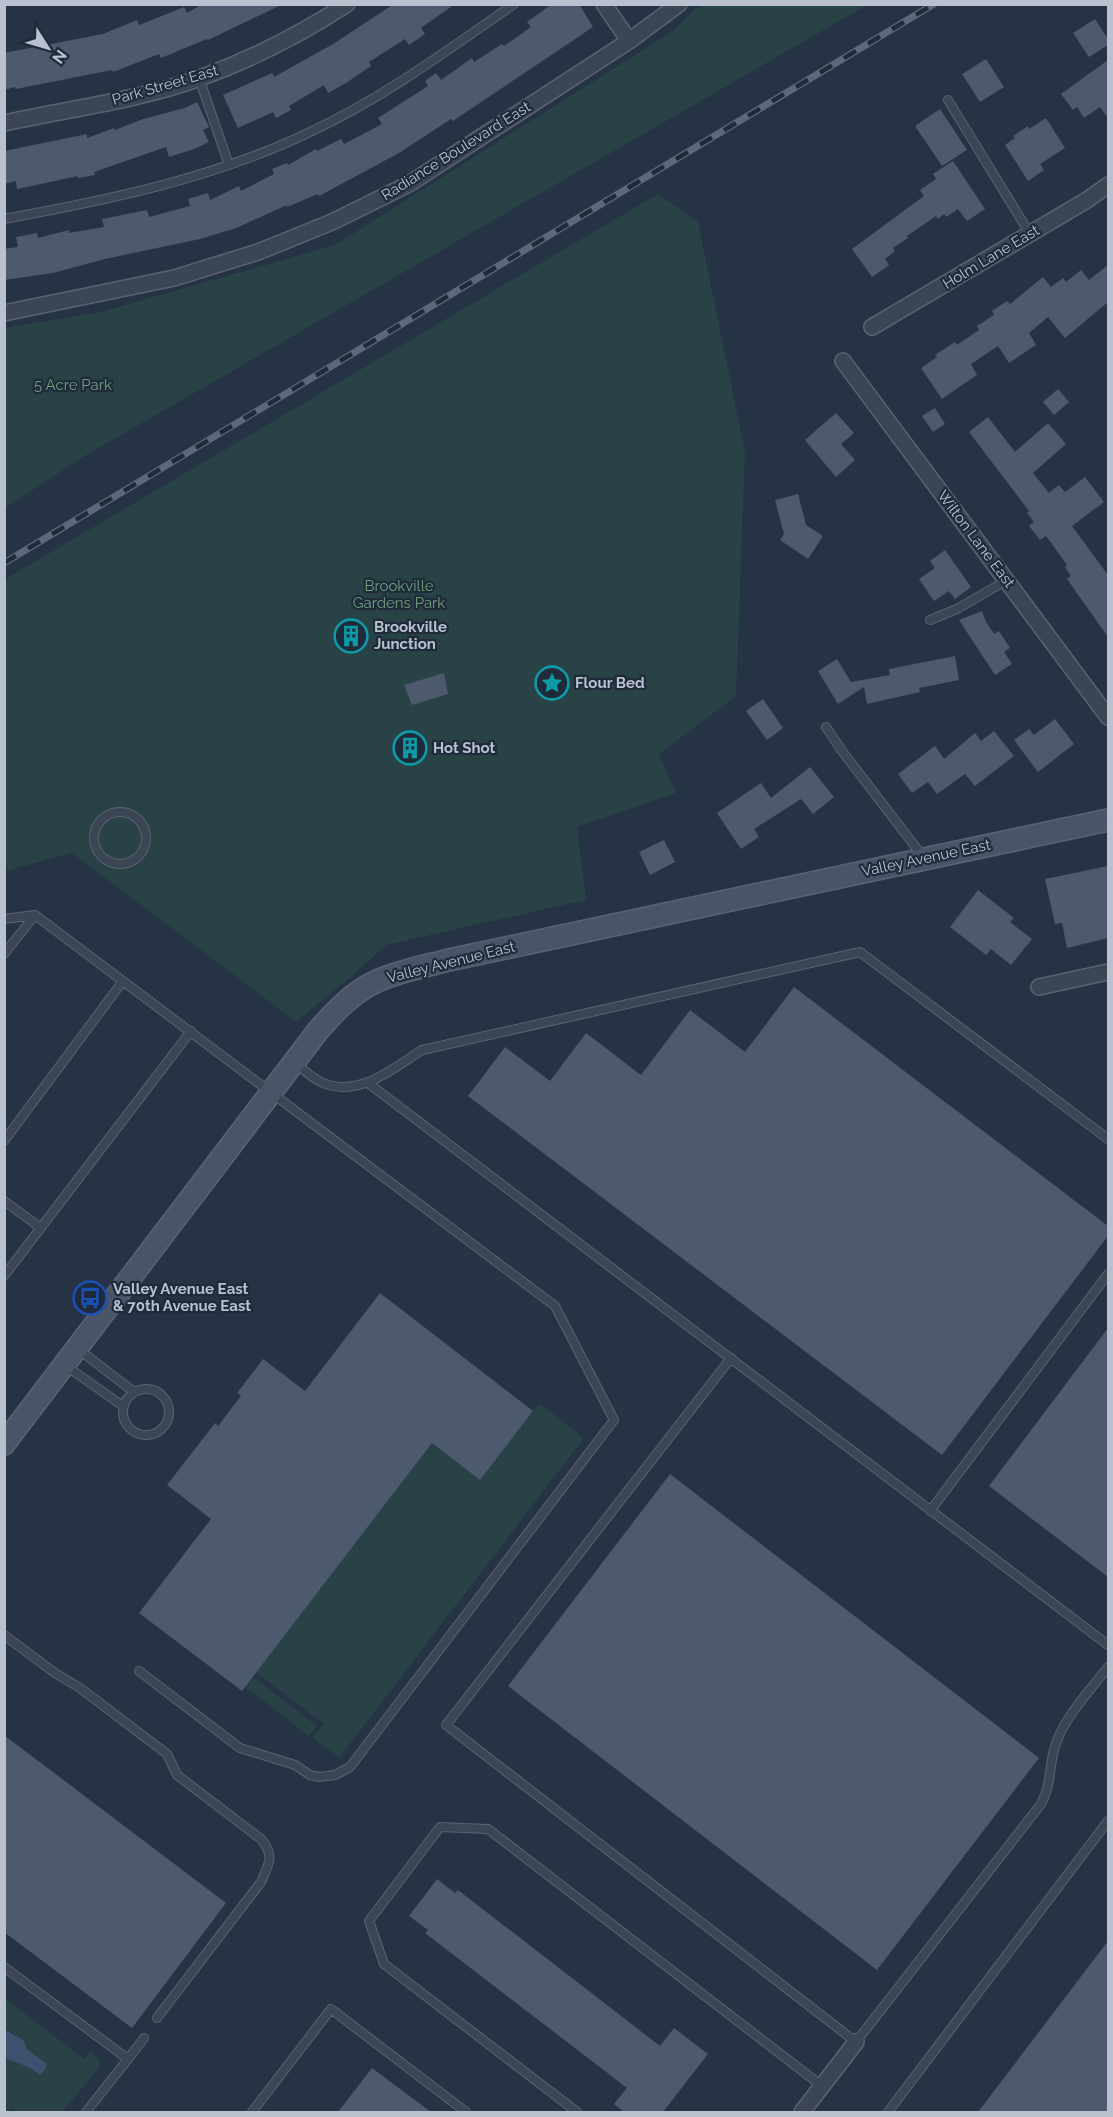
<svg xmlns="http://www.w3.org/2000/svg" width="1113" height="2117" font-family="Raleway,sans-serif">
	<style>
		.green { fill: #284246 }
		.water { fill: #3c516e }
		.building { fill: #4d5a6e }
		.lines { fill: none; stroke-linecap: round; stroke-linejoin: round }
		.lane-casing { stroke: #5a6372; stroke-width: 10 }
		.street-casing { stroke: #5a6372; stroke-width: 18 }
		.secondary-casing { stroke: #5a6372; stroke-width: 24 }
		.lane { stroke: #3b4554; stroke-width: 8 }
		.street { stroke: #3b4554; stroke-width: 15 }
		.secondary { stroke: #495468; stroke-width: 21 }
		.rail-casing { stroke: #5d697b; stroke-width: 7 }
		.rail { stroke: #1f2a3a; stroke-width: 4.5; stroke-dasharray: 14; stroke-linecap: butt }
		.labels { text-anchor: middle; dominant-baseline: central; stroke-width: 4.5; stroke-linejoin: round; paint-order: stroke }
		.street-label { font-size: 15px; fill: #b9c1ce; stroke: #1f2a3a }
		.park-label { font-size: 15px; fill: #6fa07a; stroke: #1f2a3a }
		.poi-label { font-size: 15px; font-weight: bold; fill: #b9c1ce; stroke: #1f2a3a; text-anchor: start }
	</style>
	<rect width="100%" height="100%" fill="#263345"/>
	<!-- green -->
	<path class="green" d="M700,5H867L83,457L5,508V328L101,312L335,245L670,33Z
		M658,194L698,222L745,453L736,696L659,754L676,793L577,827L586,900L386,945L354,974L296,1022L72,853L5,871L4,580Z
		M539,1403L584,1438L339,1758L313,1738L324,1724L256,1672L432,1443L480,1480Z
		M253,1677L317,1726L309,1736L245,1687Z
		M4,1998L84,2059L90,2051L99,2059V2068L62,2112H17L12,2109L8,2112L5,2110V2058L30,2068L36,2073L47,2064L27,2049L12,2032L5,2029Z"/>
	<!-- water -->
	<path class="water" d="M4,2029L23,2040L27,2049L47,2064L45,2070L40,2075L30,2068L5,2058Z"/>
	<!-- building -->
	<path class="building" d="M203,4H283L208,40L207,39L161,58L159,54L113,72L112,70L16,89L15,87L4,90V53L103,34L137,20L139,25L184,7L187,13Z
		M394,4H455L421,28L425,34L409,45L405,39L369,62L371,66L346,83L328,93L324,85L289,106L291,110L276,118L273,112L238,128L223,95L272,73L274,77L333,44Z
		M552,4H579L593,27L453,121L451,119L399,153L319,196L318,194L287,207V205L236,228L200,239L105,259L53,273L4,280V249L18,247L16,237L37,233L38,238L69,230V233L104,227L102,219L147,210L149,217L190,206L188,199L208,193L210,200L239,186L241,191L274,174L272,169L287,163L288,165L316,149L317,151L341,139L344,144L382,124L378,118L428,86L425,81L436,73L441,80L472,58L474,62L502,44L504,46L531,27L527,22Z
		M1095,19L1108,39V45L1089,57L1073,33Z
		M986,59L1004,87L980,102L962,74Z
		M1108,60V118L1100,107L1084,118L1077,107L1073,110L1061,94Z
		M197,102L209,127L203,130L209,142L194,149L169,157L166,147L94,172L95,175L78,178V176L17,189L16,181L4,184V151L87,134V138L114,128L115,130L143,119L185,108Z
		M940,109L967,150L942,166L915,126Z
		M1046,118L1065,148L1040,164L1044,170L1028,181L1005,145L1015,138L1013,136L1028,126L1029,129Z
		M953,161L985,209L967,221L958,209L946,217L944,214L938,219L936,216L907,236L908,238L893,248L895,251L885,259L889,265L872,277L852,249L924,196L920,190L936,179L933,174Z
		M1108,265V302L1065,338L1048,317L1029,333L1036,345L1009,363L998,346L971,364L977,375L942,399L921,368L937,357L935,355L955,342L957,345L979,330L977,326L994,315L992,311L1007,301L1010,304L1043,277L1051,287L1063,278L1066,282L1081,270L1089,280Z
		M1058,389L1069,402L1054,415L1043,402Z
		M935,408L945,424L933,432L922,416Z
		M836,413L854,433L841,444L855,460L836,477L805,440Z
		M988,417L1015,452L1048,423L1066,444L1033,473L1049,493L1059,485L1065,492L1085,477L1104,502L1072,526L1108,575V637L1067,579L1071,576L1065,567L1067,565L1046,536L1040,540L1029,526L1034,522L1027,513L1029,511L969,432Z
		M798,494L806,525L823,536L808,559L780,540L784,534L775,500Z
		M945,550L971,587L955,599L949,591L934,601L919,579L935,568L930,561Z
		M982,611L986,622L994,634L999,631L1010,648L1004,652L1012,664L995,675L959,620Z
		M343,624L358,629L352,646L340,642Z
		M955,656L959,680L919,688L920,692L867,704L864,687L838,704L818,671L837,659L851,682L890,675L889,669Z
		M444,673L448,694L412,705L404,685Z
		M763,699L783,728L767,740L746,711Z
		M1055,719L1074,744L1038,772L1014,740L1029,729L1034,735Z
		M994,731L1014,756L975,786L965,774L937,794L928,782L912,793L898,774L935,746L944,759L975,733L981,741Z
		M406,738L419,741L414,759L401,754Z
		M810,767L834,797L813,814L801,799L754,829L759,837L741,849L717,813L761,783L771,798Z
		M664,840L675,862L650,875L639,852Z
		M1108,866V938L1067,948L1062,923L1055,924L1045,879Z
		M978,890L1014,918L1010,922L1032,939L1011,965L991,949L986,955L950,927Z
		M794,987L1108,1226V1236L942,1455L468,1096L505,1047L550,1081L586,1033L641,1075L690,1010L745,1052Z
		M380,1293L533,1411L480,1480L432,1443L242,1691L139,1613L211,1519L167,1485L215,1423L218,1426L241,1396L237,1393L263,1359L305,1391Z
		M1108,1328V1577L989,1486Z
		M670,1474L1039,1758L877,1970L508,1686Z
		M4,1735L226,1903L132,2028L4,1932Z
		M437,1879L455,1893L458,1890L660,2046L674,2028L708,2054L663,2112H624L614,2104L627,2088L425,1933L428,1930L409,1916Z
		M1108,1941V2112H978Z
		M372,2068L431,2112H338Z"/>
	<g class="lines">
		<!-- lane casing -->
		<g class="lane-casing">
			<path id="lane" d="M199,78L229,165
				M948,100L1030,234
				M4,219C108,200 215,178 310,132C383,98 448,50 514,4
				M930,620L957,609L1007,580
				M826,727L842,751L924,858
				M94 838a26 26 0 1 1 52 0a26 26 0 1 1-52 0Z
				M4,919L35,915L555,1306L614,1420L350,1767L335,1775L319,1777L310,1775L295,1765L240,1748L139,1671
				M4,954L35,915
				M295,1063C303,1069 312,1078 321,1082C358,1099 392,1069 422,1050L860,952L1108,1139
				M368,1083L1108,1645
				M4,1141L123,981
				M4,1201L41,1228
				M4,1276L191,1031
				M78,1349L134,1392
				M731,1358L446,1725L856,2042L1041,1804C1051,1786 1049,1769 1054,1750C1062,1719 1089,1692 1108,1667
				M66,1366L123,1406
				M123 1412a23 23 0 1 1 46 0a23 23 0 1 1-46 0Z
				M930,1511L1108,1274
				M4,1635L55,1673L80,1688L167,1754L177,1775L261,1839C275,1855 269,1864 261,1882L157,2018
				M4,1967L128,2059L86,2112
				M128,2059L144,2038
				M252,2112L331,2009L466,2112
				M577,2112L384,1964L369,1921L440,1827L488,1829L822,2086
				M888,2112L1108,1821"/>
		</g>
		<!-- street casing -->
		<g class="street-casing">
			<path id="street" d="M604,4L629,41
				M4,123C68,109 140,100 200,78C252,59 301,34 347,4
				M4,313L174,278L258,252L332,222L409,184L629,41L679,4
				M872,327L1087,200L1108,185
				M843,361L1108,717
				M1039,987L1108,972
				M802,2112L856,2042"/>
		</g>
		<!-- secondary casing -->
		<g class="secondary-casing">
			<path id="secondary" d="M4,1444L317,1032C334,1012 353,992 377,981C399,971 426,966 449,960L1108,820"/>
		</g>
		<!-- lane -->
		<use href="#lane" class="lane"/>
		<!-- street -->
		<use href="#street" class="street"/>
		<!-- secondary -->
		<use href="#secondary" class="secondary"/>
		<!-- rail casing -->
		<g class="rail-casing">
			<path id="rail" d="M4,563L934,4"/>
		</g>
		<!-- rail -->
		<use href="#rail" class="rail"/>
	</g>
	<!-- icons -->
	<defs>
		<g id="building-ring" transform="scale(1.725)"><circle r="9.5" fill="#1f2a3a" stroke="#0f9aa8" stroke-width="1.5"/><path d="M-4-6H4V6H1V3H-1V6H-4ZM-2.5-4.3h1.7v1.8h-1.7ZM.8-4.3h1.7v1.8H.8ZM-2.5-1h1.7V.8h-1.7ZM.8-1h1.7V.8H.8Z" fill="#0f9aa8"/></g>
		<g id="sight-ring" transform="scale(1.725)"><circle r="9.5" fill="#1f2a3a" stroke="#0f9aa8" stroke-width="1.5"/><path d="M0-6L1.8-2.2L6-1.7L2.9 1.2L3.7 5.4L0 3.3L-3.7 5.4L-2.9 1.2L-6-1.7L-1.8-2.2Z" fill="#0f9aa8"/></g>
		<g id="bus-ring" transform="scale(1.725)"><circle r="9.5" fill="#1f2a3a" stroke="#1a4fb4" stroke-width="1.5"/><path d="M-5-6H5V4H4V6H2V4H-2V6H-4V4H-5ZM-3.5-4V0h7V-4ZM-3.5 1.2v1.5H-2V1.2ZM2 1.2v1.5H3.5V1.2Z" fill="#1a4fb4"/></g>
	</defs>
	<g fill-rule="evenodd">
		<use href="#building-ring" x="351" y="636"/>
		<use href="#sight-ring" x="552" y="683"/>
		<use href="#building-ring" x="410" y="748"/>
		<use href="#bus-ring" x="90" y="1298"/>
	</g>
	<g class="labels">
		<!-- street labels -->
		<g class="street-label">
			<text transform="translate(165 85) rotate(-16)">Park Street East</text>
			<text transform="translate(456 151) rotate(-32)">Radiance Boulevard East</text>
			<text transform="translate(991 257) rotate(-31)">Holm Lane East</text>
			<text transform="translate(976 539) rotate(53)">Wilton Lane East</text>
			<text transform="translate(926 858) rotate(-12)">Valley Avenue East</text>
			<text transform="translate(451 962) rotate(-14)">Valley Avenue East</text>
		</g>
		<!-- park labels -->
		<g class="park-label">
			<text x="73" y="385">5 Acre Park</text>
			<text x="399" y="586">Brookville<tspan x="399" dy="17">Gardens Park</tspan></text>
		</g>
		<!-- poi labels -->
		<g class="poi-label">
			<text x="374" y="627">Brookville<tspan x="374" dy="17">Junction</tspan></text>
			<text x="575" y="683">Flour Bed</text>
			<text x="433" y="748">Hot Shot</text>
			<text x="113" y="1289">Valley Avenue East<tspan x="113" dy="17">&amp; 70th Avenue East</tspan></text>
		</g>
	</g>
	<!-- border -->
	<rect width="1113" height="2117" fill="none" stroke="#b9c1ce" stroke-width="12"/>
	<!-- north arrow -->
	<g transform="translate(48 48) rotate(127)" stroke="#1f2a3a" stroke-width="4.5" paint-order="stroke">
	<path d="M0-4.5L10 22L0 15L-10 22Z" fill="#b9c1ce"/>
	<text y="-9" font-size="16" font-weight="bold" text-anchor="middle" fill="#b9c1ce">N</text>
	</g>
</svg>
